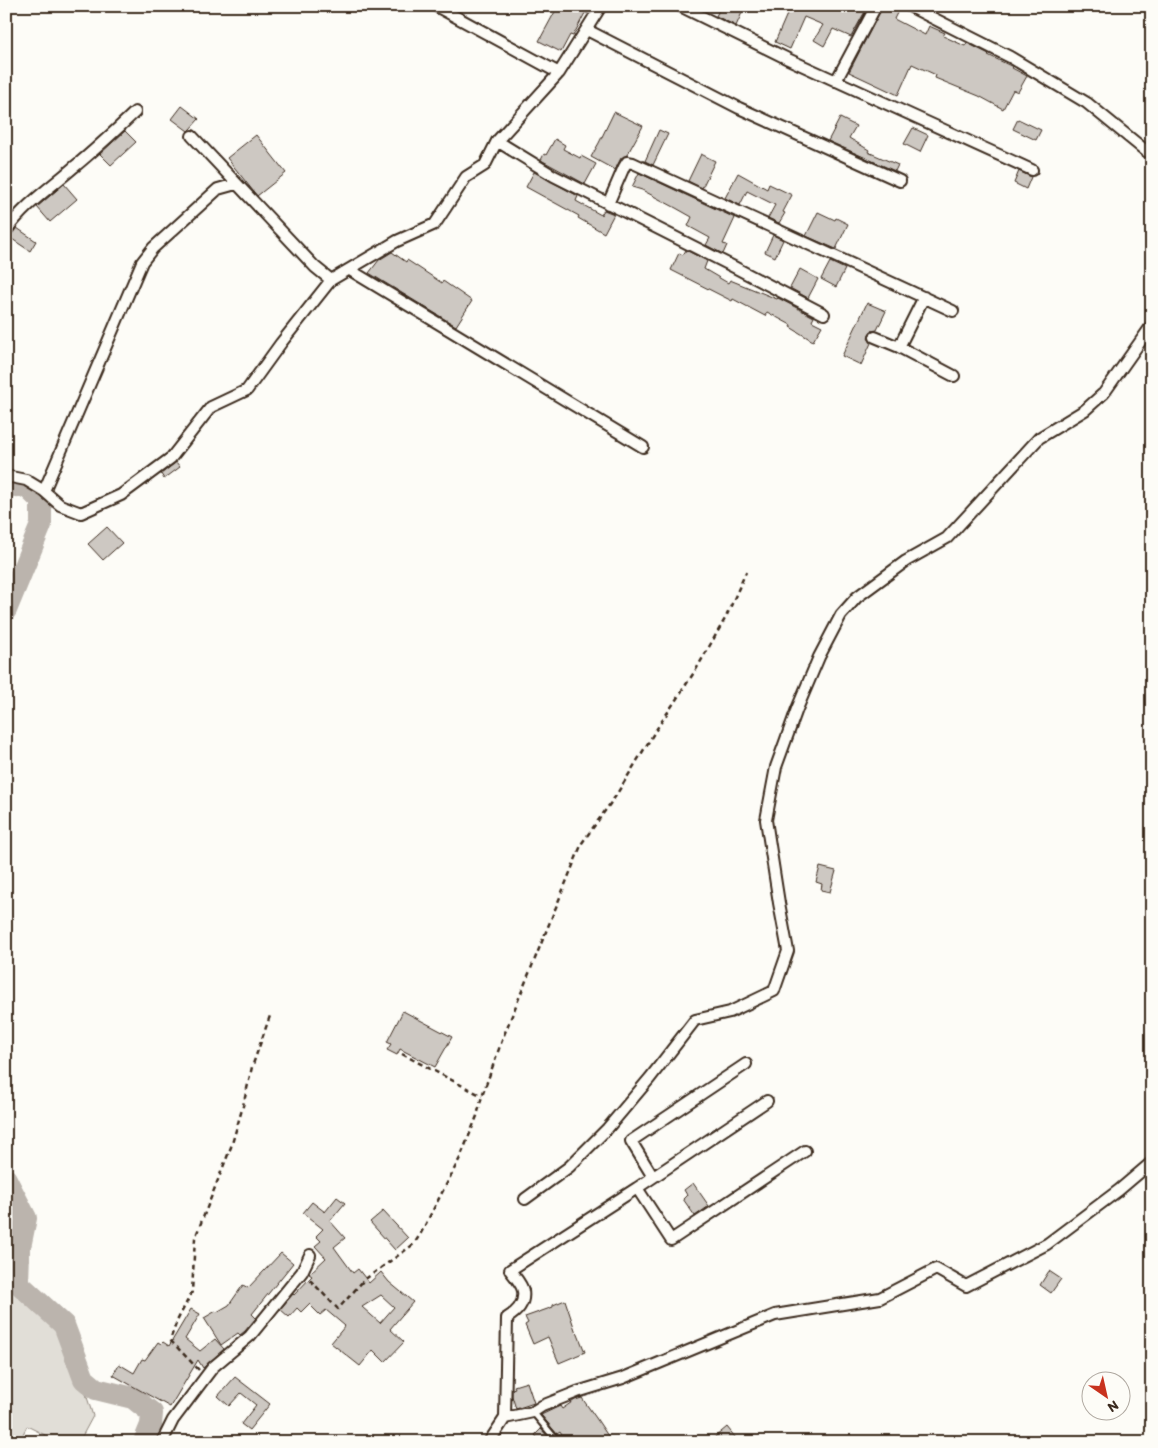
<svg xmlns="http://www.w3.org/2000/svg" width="1158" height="1448" font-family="Itim,sans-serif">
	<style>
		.green { fill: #e1ded7; stroke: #8e847a }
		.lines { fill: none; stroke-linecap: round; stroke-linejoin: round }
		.river { stroke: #bbb4ad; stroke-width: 22 }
		.building { fill: #cdc8c2; stroke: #3b2a1e; fill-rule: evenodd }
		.lane-casing { stroke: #3b2a1e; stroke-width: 9 }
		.street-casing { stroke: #3b2a1e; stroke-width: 14 }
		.path { stroke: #3b2a1e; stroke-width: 2.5; stroke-dasharray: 5 4; stroke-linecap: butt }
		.lane { stroke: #fdfcf7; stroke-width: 5 }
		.street { stroke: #fdfcf7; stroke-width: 10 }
	</style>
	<rect width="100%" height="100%" fill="#fdfcf7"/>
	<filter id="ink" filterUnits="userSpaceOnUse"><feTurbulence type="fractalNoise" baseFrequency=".02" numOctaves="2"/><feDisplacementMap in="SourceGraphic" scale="10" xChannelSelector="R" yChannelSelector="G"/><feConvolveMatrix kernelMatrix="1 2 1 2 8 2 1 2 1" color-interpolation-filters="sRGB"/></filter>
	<g filter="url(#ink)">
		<!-- green -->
		<path class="green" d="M6,1199L26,1218L6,1245Z
			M6,1283L64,1325L93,1416L79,1442H43L45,1435L27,1426L20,1440L6,1433Z"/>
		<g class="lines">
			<!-- river -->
			<path class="river" d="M6,485L27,487L41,501V525L6,610
				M6,1179L26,1218L19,1252L18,1283L64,1325L84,1379L96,1389L133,1398L152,1413L151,1425L144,1442"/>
		</g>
		<!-- building -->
		<path class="building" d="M558,6H579L581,11L585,13L573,36L570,35L561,52L539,41Z
			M721,6H745L736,26L716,16Z
			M781,6H868L851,37L833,29L824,46L814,40L823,25L804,17L790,49L775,42L788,12L792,13L793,11Z
			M883,6H890L898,11L894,19L925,35L929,26L945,33L943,36L965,46L967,43L989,54L988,55L1013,67L1012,68L1027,76L1018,92L1013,90L1003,109L979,96L935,78L936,75L912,64L898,95L849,72Z
			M182,106L199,119L190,129L188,131L172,119Z
			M614,112L643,126L627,155L621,158L615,170L591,157L599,143Z
			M840,118L856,126L849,138L869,150L868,152L898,165L895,171L828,141Z
			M1018,119L1041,130L1036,140L1013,129Z
			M913,128L928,135L920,152L904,144Z
			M659,130L668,134L653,165L645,161Z
			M125,131L136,142L111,165L100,154Z
			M256,135L286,173L257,196L227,158Z
			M555,139L565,145L563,149L580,158L581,156L596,164L585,184L541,160L544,154L546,155Z
			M701,154L715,161L702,188L688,181Z
			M1019,171L1031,177L1026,189L1014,183Z
			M534,172L578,196L576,201L601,215L604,210L614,214L604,233L578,218L579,216L526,187Z
			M639,173L735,218L723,244L727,245L723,254L706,245L710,238L688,226L692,217L676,208L642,190L632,187Z
			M738,173L767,189L769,184L792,195L783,212L785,213L779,223L768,218L775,205L747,191L740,205L725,198Z
			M64,184L77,199L50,222L37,207Z
			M818,212L835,220L836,218L848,224L836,249L806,236Z
			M17,228L36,241L30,251L9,237Z
			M773,235L783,240L775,257L765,252Z
			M686,250L707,261L704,269L728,283L730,280L777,299L778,298L814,317L812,321L822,326L813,341L790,327L791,325L767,312L765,316L733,299L732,301L671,270L679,253L683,255Z
			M392,252L406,262L407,260L442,283L443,281L472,301L456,326L369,273L379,260Z
			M830,262L845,269L836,287L821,279Z
			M800,269L818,279L808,298L790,288Z
			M867,303L886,311L877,330L871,331L869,334L868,338L871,343L861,365L842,356Z
			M176,462L180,467L164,479L161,474Z
			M107,527L122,543L103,560L88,544Z
			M820,867L836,871L830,892L821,890L822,884L816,882Z
			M403,1011L452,1037L435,1067L400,1049L397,1055L387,1050L391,1044L387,1042Z
			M693,1183L709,1206L695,1216L683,1199L687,1195L684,1190Z
			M337,1197L345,1203L330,1221L345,1238L334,1247L353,1273L358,1269L369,1283L381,1272L389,1282L413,1302L390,1329L404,1342L385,1362L373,1350L360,1366L331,1343L345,1326L326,1310L320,1315L309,1304L301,1312L297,1308L289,1317L280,1309L293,1294L294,1295L312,1276L309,1274L326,1258L315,1246L321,1241L316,1236L323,1229L303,1213L312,1202L325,1212ZM381,1295L394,1307L380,1323L362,1307Z
			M383,1211L408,1238L395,1250L370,1222Z
			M281,1253L293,1263L252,1314L256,1318L245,1331L240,1335L238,1333L221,1345L204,1318L216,1311L217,1312L229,1305L243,1285L248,1288Z
			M1049,1271L1061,1279L1051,1293L1040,1285Z
			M565,1300L576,1333L577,1332L585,1352L559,1363L548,1337L533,1344L525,1325L528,1323L525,1317L553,1307V1305Z
			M191,1309L200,1314L185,1339L200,1351L215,1339L224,1349L203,1368L198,1360L170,1407L113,1375L119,1364L134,1373L142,1359L145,1360L158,1342L161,1344L163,1342L169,1346Z
			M235,1377L270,1404L249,1430L241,1424L256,1405L241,1393L229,1406L218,1396Z
			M527,1382L534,1403L516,1409L512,1396V1389L515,1388L514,1386Z
			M582,1398L596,1418L612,1442H566L560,1432L557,1434L541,1415L560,1406L562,1409L575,1400Z
			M727,1427L739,1442H709Z
			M541,1429L551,1440L550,1442H541L535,1435Z"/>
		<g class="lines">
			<!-- lane casing -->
			<g class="lane-casing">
				<path id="lane" d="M533,1412L558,1442"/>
			</g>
			<!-- street casing -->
			<g class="street-casing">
				<path id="street" d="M436,6L559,73
					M586,6L598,11
					M680,6L788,59L1032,170
					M909,6L1010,57L1087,103L1146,151L1152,153
					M587,30L739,108L900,181
					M836,81L876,6
					M192,136L315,267L331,280
					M497,141L554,176L734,267L824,314
					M608,204L624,167L627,162L633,163L953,311
					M6,231C23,206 51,187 74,167C95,150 115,131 135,112
					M350,270L643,447
					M875,337L899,347L954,376
					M899,347L924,297
					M6,476L26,480L44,491L60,505L81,513L121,495L171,458L211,407L247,390L281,343L331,280L397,241L435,224L466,177L485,165L497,141L559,73L601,6
					M44,491L142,262L153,248L218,189L236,184
					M653,1177L631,1141L746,1064
					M637,1188L767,1101
					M525,1199L569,1167L607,1129L650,1078L695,1020L730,1012L774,991L788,951L779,903L766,820L776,767L797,709L819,657L841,615L857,597L906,561L947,538L1039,438L1085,410L1104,393L1152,325
					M505,1418L533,1412L542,1406L577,1392L623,1378L775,1315L880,1298L936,1269L966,1286L1047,1244L1119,1190L1152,1162
					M162,1442L173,1420L213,1367L250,1336L302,1272L310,1255
					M489,1442L505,1418L507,1318C517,1312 525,1303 523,1291C522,1284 514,1276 510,1270L637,1188L671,1240L805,1151"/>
			</g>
			<!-- path -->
			<path class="path" d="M402,1054L482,1096
				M310,1280L338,1309L364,1280L414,1244L421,1233L460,1158L477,1116L482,1096L504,1035L582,843L615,797L654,733L697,668L726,617L746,572
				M199,1370L170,1340L177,1321L192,1292L195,1238L231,1147L243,1106L252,1067L271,1013"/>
			<!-- lane -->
			<use href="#lane" class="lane"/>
			<!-- street -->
			<use href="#street" class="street"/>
		</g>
	</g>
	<!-- margin -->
	<rect width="1158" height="1448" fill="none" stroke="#fdfcf7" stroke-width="25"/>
	<rect x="12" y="12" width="1133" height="1423" fill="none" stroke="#3b2a1e" stroke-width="2" filter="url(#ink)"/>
	<!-- north arrow -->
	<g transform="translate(1106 1396) rotate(146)"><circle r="24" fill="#fdfcf7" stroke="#afa8a0"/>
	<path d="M0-4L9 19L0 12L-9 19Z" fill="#c8321e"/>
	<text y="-8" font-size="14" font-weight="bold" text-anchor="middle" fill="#3b2a1e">N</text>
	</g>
</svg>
